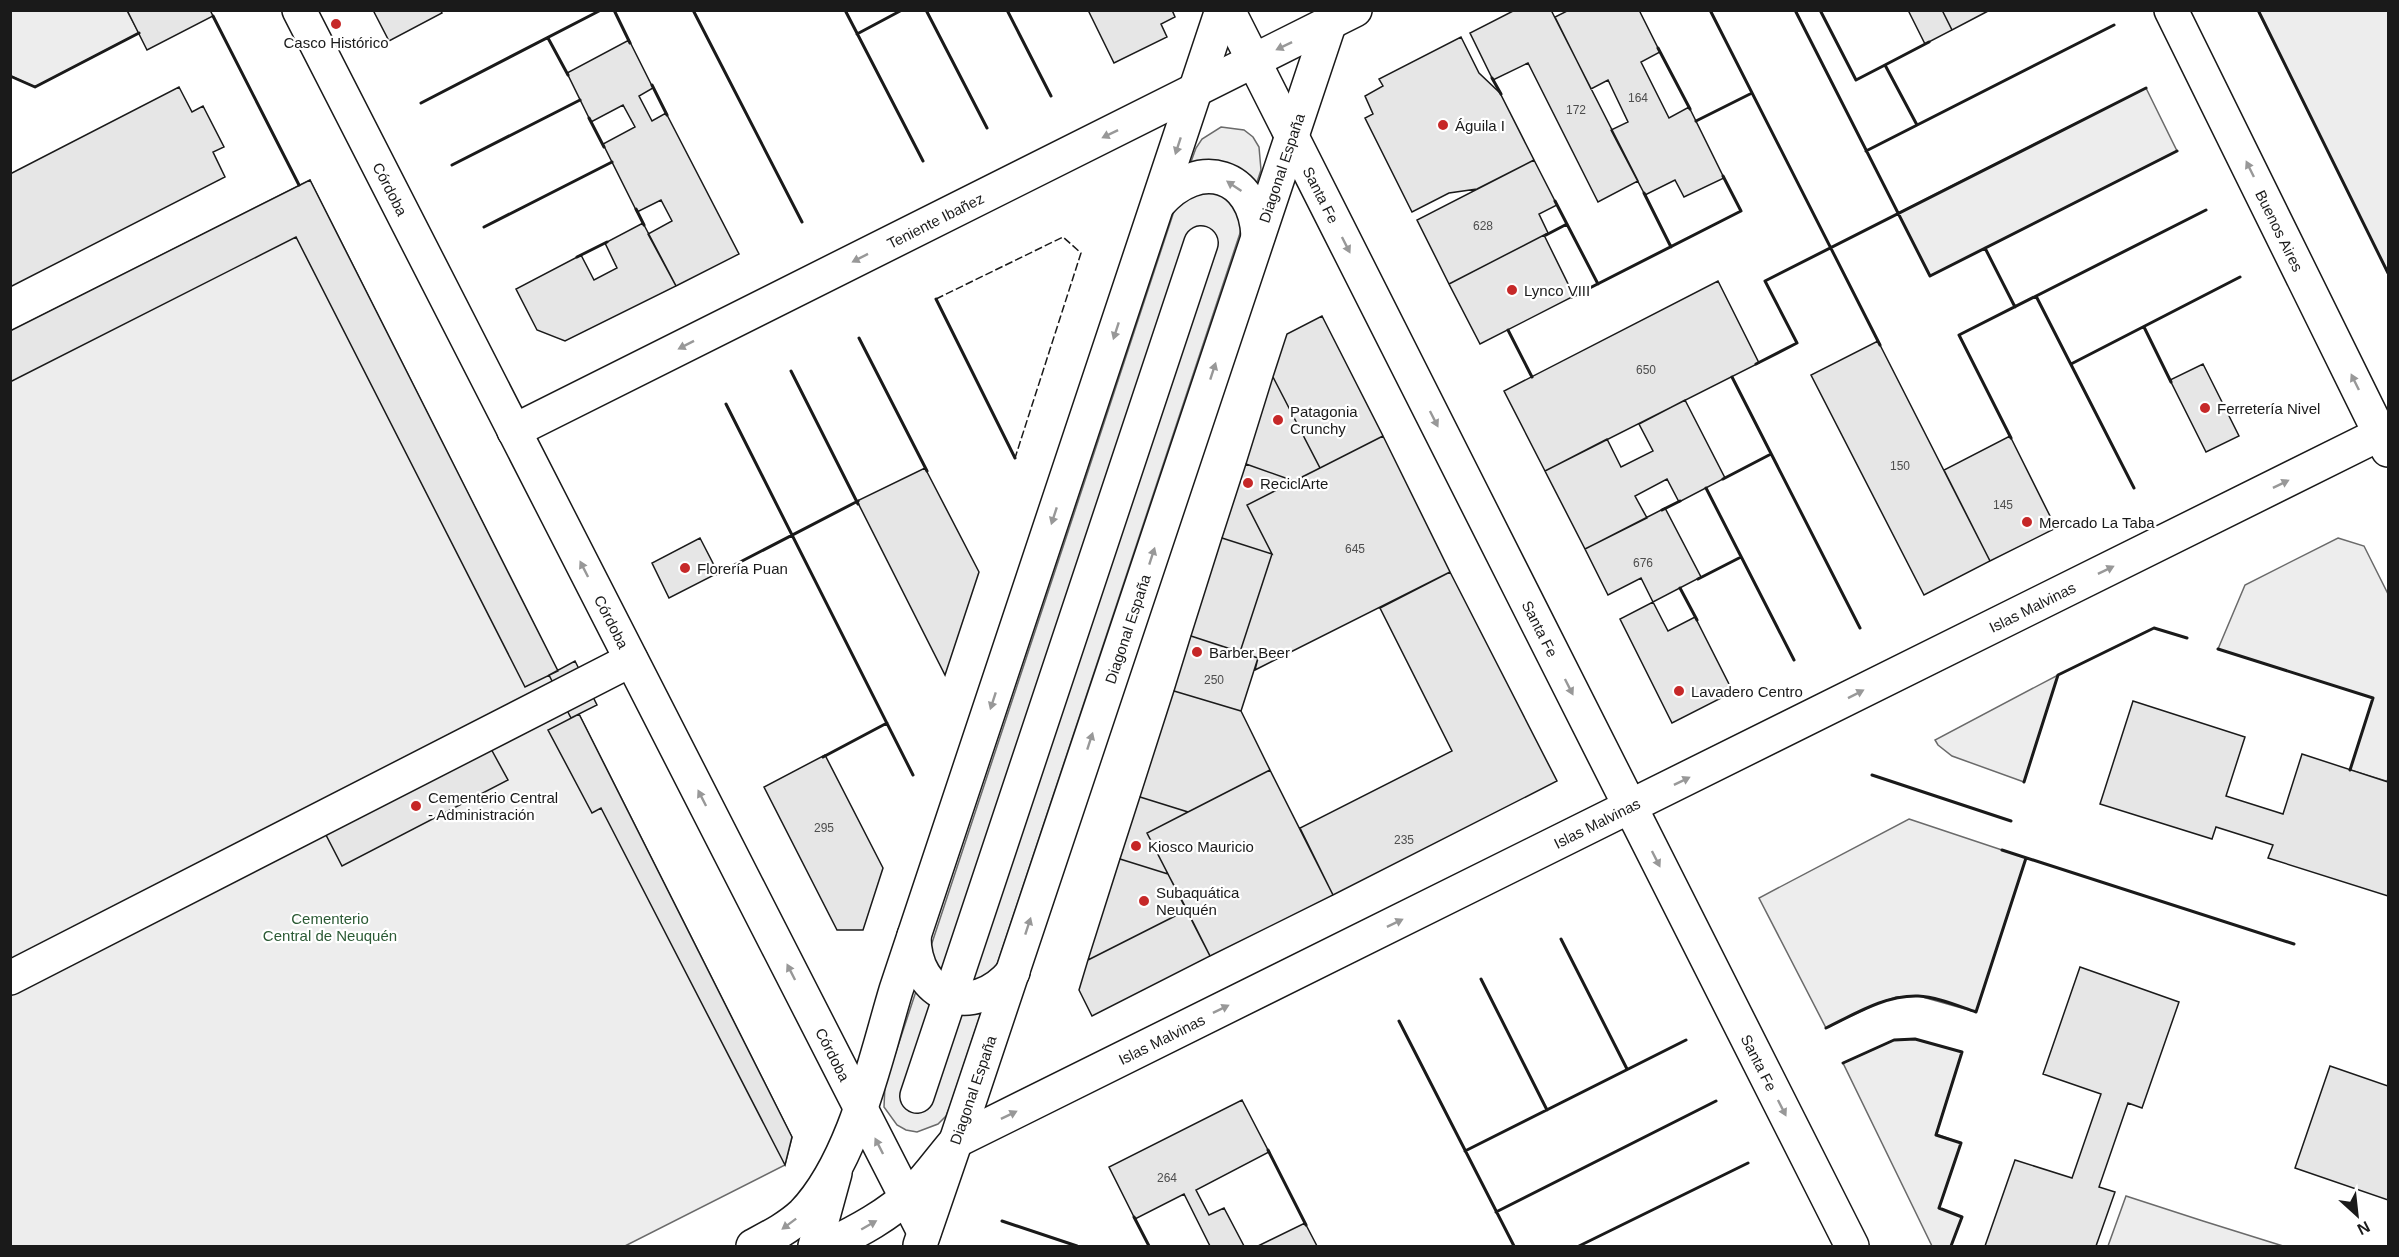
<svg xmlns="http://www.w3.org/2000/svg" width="2399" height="1257" font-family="Helvetica,sans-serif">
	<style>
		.built { fill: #ededed; stroke: #6a6a6a; stroke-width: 1.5 }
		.building { fill: #e6e6e6; stroke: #1a1a1a; stroke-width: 1.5 }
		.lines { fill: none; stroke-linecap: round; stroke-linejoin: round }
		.minor-casing { stroke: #1a1a1a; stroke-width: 36 }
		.major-casing { stroke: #1a1a1a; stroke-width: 36 }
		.minor { stroke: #fff; stroke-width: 33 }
		.major { stroke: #fff; stroke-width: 33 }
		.fence { stroke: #1a1a1a; stroke-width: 1.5; stroke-dasharray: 8 3; stroke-linecap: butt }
		.wall { stroke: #1a1a1a; stroke-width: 3 }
		.oneway { fill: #989898 }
		.poi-dot { fill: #c62828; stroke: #fff; stroke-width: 2 }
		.labels { text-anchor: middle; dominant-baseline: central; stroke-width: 4.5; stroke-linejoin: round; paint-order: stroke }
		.number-label { font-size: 12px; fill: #4d4d4d }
		.poi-label { font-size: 15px; fill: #1a1a1a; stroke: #fff; text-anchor: start }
		.street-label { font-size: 15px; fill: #1a1a1a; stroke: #fff }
		.park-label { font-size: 15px; fill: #2b5a34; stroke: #fff }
	</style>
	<rect width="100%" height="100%" fill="#fff"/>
	<!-- built -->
	<path class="built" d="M11,10L127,11L139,33L35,87L11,76Z
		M2258,11H2388V273L2289,73Z
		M2146,88L2177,151L1930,276L1898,213Z
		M1221,127L1244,130L1253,137L1259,147L1261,170L950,1106L946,1116L938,1124L917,1132L906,1130L897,1125L884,1107L885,1085L1184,181L1196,148L1202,139Z
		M310,180L792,1137L785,1165L625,1246H11V331Z
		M2338,538L2364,546L2388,594V780L2386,781L2350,770L2373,698L2218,649L2245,585Z
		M2058,675L2024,782L1952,756L1938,745L1935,740Z
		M1909,819L2026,858L1976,1012L1919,996L1896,997L1876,1004L1826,1028L1759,898Z
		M1915,1039L1962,1052L1936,1134L1961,1143L1939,1208L1962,1217L1951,1246H1932L1843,1063L1894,1040Z
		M2126,1196L2203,1221L2283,1246H2108Z"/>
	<!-- building -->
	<path class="building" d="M127,10H210L213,16L147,50Z
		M373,10H440L442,13L389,41Z
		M1088,10H1172L1175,17L1161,24L1167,37L1114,63Z
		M1515,10H1551L1638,181L1598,202L1528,63L1493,80L1470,33Z
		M1569,10H1639L1660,52L1641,62L1669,118L1689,107L1724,178L1684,197L1675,180L1645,195L1611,130L1628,122L1608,80L1591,89L1555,17Z
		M1908,10H1942L1952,30L1925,44Z
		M1942,10H1990L1952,30Z
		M1461,37L1479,73L1500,93L1534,160L1477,189L1449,193L1412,212L1365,118L1373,114L1365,96L1383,86L1379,79Z
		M629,40L653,88L639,96L652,121L666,113L739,254L676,286L648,234L672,221L661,200L637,212L603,144L635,127L623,105L591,122L567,73Z
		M179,87L192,112L203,106L224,147L213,152L225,177L10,287V174Z
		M1534,160L1557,205L1539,214L1548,233L1449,284L1417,220Z
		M310,180L558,671L525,687L296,237L10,382V331Z
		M643,223L676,286L565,341L537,330L516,289L581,255L594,280L617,268L605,243Z
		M1544,235L1574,296L1480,344L1449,284Z
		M1718,281L1759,363L1545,471L1504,391Z
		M1322,316L1383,436L1320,468L1273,377L1287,334Z
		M1878,341L1990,561L1924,595L1811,375Z
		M2203,364L2239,436L2206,452L2170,380Z
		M1273,377L1320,468L1294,481L1246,464Z
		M1685,400L1725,478L1679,502L1667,479L1635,496L1647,518L1585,549L1545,471L1607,439L1621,467L1653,451L1639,424Z
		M1383,436L1450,572L1255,670L1258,658L1240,652L1272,554L1247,505Z
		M2010,436L2056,528L1990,561L1944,470Z
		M1246,464L1294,481L1247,505L1272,554L1222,538Z
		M925,468L979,572L945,675L857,501Z
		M1665,508L1701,577L1653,602L1641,578L1608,595L1585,549Z
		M700,538L718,573L669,598L652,563Z
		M1222,538L1272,554L1240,652L1191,636Z
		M1450,572L1557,781L1333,895L1300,828L1452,751L1380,608Z
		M1653,602L1668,631L1695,617L1733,692L1672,723L1620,619Z
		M1191,636L1258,658L1241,711L1174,691Z
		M575,661L597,705L571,718L549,675Z
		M1174,691L1241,711L1270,770L1188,812L1140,797Z
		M2133,701L2245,737L2226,796L2283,814L2302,754L2388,782V896L2268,858L2273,845L2216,827L2212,839L2100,804Z
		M579,714L792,1137L785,1165L601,808L592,813L548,730Z
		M490,747L508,780L342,866L325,833Z
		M825,755L883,868L863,930H837L764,787Z
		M1270,770L1333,895L1210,956L1147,833Z
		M1140,797L1188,812L1147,833L1168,874L1120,859Z
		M1120,859L1168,874L1187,910L1088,960Z
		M1187,910L1210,956L1092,1016L1079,990L1088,960Z
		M2080,967L2179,1002L2142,1108L2128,1103L2099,1187L2115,1192L2096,1246H1985L2015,1160L2072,1178L2101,1094L2043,1074Z
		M2330,1066L2388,1086V1200L2295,1168Z
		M1242,1100L1269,1152L1196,1190L1209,1215L1224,1208L1244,1246H1210L1184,1194L1135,1219L1109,1167Z
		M1305,1223L1317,1246H1258Z"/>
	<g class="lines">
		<!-- minor casing -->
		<g class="minor-casing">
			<g id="minor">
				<path id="s1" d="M299,10L924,1232"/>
				<path id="s2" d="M1228,10L1852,1246"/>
				<path id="s3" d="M2171,10L2388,450"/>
				<path id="s4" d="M514,431L1355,10"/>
				<path d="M10,978L631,660"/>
				<path d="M917,1096L1201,243"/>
				<path d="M920,1245L954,1146"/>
				<path d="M815,1246L835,1173"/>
			</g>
		</g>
		<!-- major casing -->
		<g class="major-casing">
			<g id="major">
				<path d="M1159,203C1199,157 1255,173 1258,236"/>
				<path d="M914,936C914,998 973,1020 1013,972"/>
				<path id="s5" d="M956,1141L1334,10"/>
				<path d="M753,1246C770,1237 788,1228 803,1214C854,1161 875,1060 896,990L1222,10"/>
				<path id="s6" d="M827,1246C859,1231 888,1215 914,1191C929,1176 942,1157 956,1141L2388,430"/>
			</g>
		</g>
		<!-- minor -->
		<use href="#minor" class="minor"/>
		<!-- major -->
		<use href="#major" class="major"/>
		<!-- fence -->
		<path class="fence" d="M936,299L1063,237L1081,253L1015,458"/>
		<!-- wall -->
		<path class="wall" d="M614,10L630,43
			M693,10L802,222
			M845,10L923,161
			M926,10L987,128
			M1007,10L1051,96
			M1710,10L1880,345
			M1795,10L1930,276L2177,151
			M1820,10L1856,80L1885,65
			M2258,10L2388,273
			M213,16L299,185
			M857,34L902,10
			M548,38L568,75
			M1658,48L1690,109
			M10,76L35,87L139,33
			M1492,78L1501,94
			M652,85L667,115
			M421,103L601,10
			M589,118L604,147
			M1696,121L1752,93
			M1917,125L1885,65L1929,42
			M1866,151L2114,25
			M452,165L580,100
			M1644,193L1671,247
			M1555,201L1598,284
			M636,209L644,225
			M484,227L612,162
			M1546,235L1567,224
			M1985,248L2015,307
			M577,257L607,242
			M2036,296L2134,488
			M1572,297L1741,211L1723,176
			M936,299L1015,458
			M2144,327L2171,382
			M1508,330L1532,377
			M859,338L927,471
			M1756,364L1797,343L1765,281L2146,88
			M2071,364L2240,277
			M791,371L858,504
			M1732,377L1860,628
			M726,404L913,775
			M2011,438L1959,335L2206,210
			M1723,479L1771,454
			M1706,488L1794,660
			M1662,510L1680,501
			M717,574L858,501
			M1698,579L1741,557
			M1680,588L1697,620
			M2218,649L2373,698L2350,770
			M823,757L887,723
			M1872,775L2011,821
			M2024,782L2058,675L2154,628L2187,638
			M2002,850L2294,944
			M1561,939L1627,1069
			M1481,979L1547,1110
			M1399,1021L1514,1246
			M1826,1028C1855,1014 1885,995 1918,996C1937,997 1958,1006 1976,1012L2026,858
			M1843,1063L1894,1040L1915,1039L1962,1052L1936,1135L1961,1143L1939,1208L1962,1217L1951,1246
			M1268,1150L1306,1225
			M1465,1151L1686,1040
			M1496,1212L1716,1101
			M1134,1217L1149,1246
			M1002,1221L1077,1246
			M1579,1246L1748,1163"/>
	</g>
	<!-- one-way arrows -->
	<defs><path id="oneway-solid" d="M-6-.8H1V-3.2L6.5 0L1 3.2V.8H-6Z" transform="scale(1.5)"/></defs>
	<g class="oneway">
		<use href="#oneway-solid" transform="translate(1284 46) rotate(154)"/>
		<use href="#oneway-solid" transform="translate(1110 134) rotate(154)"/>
		<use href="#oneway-solid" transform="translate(1178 146) rotate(108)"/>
		<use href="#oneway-solid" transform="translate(2250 169) rotate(-116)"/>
		<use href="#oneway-solid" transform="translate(1234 186) rotate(-146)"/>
		<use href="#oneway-solid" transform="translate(1346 245) rotate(63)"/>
		<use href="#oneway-solid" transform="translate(860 258) rotate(153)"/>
		<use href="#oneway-solid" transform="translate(1116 331) rotate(108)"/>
		<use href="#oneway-solid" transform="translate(686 345) rotate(153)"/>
		<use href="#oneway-solid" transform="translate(1213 371) rotate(-72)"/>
		<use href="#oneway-solid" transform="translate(2355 382) rotate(-116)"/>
		<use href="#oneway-solid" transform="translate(1434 419) rotate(63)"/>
		<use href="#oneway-solid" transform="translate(2281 484) rotate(-26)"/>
		<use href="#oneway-solid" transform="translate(1054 516) rotate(108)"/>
		<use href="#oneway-solid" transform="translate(1152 556) rotate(-72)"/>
		<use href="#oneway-solid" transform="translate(584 569) rotate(-117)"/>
		<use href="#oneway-solid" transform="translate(2106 570) rotate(-26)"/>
		<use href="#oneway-solid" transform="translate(1569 687) rotate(63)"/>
		<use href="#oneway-solid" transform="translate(1856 694) rotate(-27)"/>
		<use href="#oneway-solid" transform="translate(993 701) rotate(108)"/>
		<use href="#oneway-solid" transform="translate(1090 741) rotate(-72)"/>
		<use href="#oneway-solid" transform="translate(1682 781) rotate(-26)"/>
		<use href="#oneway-solid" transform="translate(702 798) rotate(-117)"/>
		<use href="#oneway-solid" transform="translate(1656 859) rotate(63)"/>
		<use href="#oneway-solid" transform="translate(1395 923) rotate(-26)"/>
		<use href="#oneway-solid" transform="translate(1028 926) rotate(-72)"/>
		<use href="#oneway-solid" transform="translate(791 972) rotate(-117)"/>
		<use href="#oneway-solid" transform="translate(1221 1009) rotate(-26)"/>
		<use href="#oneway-solid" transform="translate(1782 1108) rotate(63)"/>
		<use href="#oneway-solid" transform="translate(1009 1115) rotate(-26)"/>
		<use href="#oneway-solid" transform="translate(879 1146) rotate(-117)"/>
		<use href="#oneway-solid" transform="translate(789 1224) rotate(143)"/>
		<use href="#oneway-solid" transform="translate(869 1225) rotate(-30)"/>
	</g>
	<!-- markers -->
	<g class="poi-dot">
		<circle cx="336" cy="24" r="6"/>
		<circle cx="1443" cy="125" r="6"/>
		<circle cx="1512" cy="290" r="6"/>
		<circle cx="2205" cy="408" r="6"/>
		<circle cx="1278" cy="420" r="6"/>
		<circle cx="1248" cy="483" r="6"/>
		<circle cx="2027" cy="522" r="6"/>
		<circle cx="685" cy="568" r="6"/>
		<circle cx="1197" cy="652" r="6"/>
		<circle cx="1679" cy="691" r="6"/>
		<circle cx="416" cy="806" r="6"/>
		<circle cx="1136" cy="846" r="6"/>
		<circle cx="1144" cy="901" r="6"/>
	</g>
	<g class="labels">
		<!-- number labels -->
		<g class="number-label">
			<text x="1638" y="98">164</text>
			<text x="1576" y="110">172</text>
			<text x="1483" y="226">628</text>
			<text x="1646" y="370">650</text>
			<text x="1900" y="466">150</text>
			<text x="2003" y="505">145</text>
			<text x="1355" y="549">645</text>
			<text x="1643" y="563">676</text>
			<text x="1214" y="680">250</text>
			<text x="824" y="828">295</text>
			<text x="1404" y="840">235</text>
			<text x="1167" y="1178">264</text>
		</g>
		<!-- poi labels -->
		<g class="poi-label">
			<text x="336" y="42" text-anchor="middle">Casco Histórico</text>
			<text x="1455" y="125">Águila I</text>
			<text x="1524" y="290">Lynco VIII</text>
			<text x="2217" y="408">Ferretería Nivel</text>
			<text x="1290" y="411">Patagonia<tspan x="1290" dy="17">Crunchy</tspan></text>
			<text x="1260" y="483">ReciclArte</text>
			<text x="2039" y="522">Mercado La Taba</text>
			<text x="697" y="568">Florería Puan</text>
			<text x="1209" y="652">Barber Beer</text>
			<text x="1691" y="691">Lavadero Centro</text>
			<text x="428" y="797">Cementerio Central<tspan x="428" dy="17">- Administración</tspan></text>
			<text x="1148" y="846">Kiosco Mauricio</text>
			<text x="1156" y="892">Subaquática<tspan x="1156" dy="17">Neuquén</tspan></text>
		</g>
		<!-- street labels -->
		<g class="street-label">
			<text stroke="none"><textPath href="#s5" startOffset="1026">Diagonal España</textPath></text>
			<text stroke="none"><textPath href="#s1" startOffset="201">Córdoba</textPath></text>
			<text stroke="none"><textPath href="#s2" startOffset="207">Santa Fe</textPath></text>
			<text stroke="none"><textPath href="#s4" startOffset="471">Teniente Ibañez</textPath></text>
			<text stroke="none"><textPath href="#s3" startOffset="246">Buenos Aires</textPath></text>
			<text stroke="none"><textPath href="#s6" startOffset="1370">Islas Malvinas</textPath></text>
			<text stroke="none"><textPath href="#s1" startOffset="687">Córdoba</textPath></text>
			<text stroke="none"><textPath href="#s5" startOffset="540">Diagonal España</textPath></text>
			<text stroke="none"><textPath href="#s2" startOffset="693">Santa Fe</textPath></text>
			<text stroke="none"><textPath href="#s6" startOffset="884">Islas Malvinas</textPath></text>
			<text stroke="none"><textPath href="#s6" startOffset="398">Islas Malvinas</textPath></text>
			<text stroke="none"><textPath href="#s1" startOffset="1173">Córdoba</textPath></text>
			<text stroke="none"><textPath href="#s2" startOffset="1179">Santa Fe</textPath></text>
			<text transform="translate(973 1090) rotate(-71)">Diagonal España</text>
		</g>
		<!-- park labels -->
		<g class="park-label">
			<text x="330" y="918">Cementerio<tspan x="330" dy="17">Central de Neuquén</tspan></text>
		</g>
	</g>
	<!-- border -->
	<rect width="2399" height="1257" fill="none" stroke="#1a1a1a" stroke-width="24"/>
	<!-- north arrow -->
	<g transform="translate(2357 1215) rotate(153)" stroke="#ffffff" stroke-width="4.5" paint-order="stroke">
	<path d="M0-4.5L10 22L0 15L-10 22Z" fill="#1a1a1a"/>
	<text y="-9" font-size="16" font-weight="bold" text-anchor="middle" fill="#1a1a1a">N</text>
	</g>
</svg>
